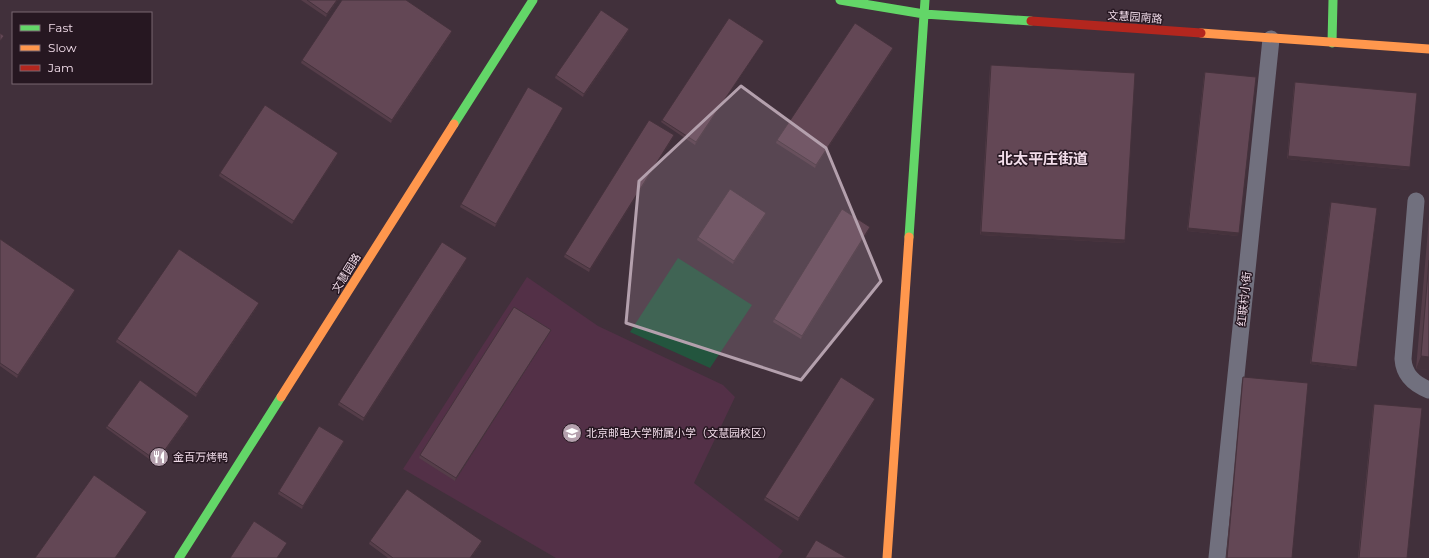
<svg xmlns="http://www.w3.org/2000/svg" width="1429" height="558" font-family="Montserrat,'Noto Sans SC',sans-serif">
	<style>
		.built { fill: #533047 }
		.green { fill: #23553e }
		.lines { fill: none; stroke-linecap: round; stroke-linejoin: round }
		.street { stroke: #71707e; stroke-width: 17 }
		.fast { stroke: #63d668; stroke-width: 9 }
		.slow { stroke: #ff974d; stroke-width: 9 }
		.jam { stroke: #b3261e; stroke-width: 9 }
		.wall { fill: #553d49 }
		.shaded-wall { fill: #45323c }
		.building { fill: #634755; stroke: #45323c }
		.marked { fill: #b4a0ad; fill-opacity: 0.2; stroke: #b4a0ad; stroke-width: 3; stroke-linejoin: round }
		.labels { text-anchor: middle; dominant-baseline: central; stroke-width: 3; stroke-linejoin: round; paint-order: stroke }
		.street-label { font-size: 11px; fill: #f2ddea; stroke: #261721 }
		.poi-label { font-size: 11px; fill: #f2ddea; stroke: #261721; text-anchor: start }
		.district-label { font-size: 15px; font-weight: bold; fill: #f2ddea; stroke: #261721 }
	</style>
	<rect width="100%" height="100%" fill="#41303b"/>
	<!-- built -->
	<path class="built" d="M527,277L598,326L723,385L735,397L694,483L783,551L778,558H556L403,469Z"/>
	<!-- green -->
	<path class="green" d="M678,258L752,305L710,368L630,332Z"/>
	<g class="lines">
		<!-- street -->
		<path class="street" d="M1416,201L1403,359C1404,375 1414,384 1429,390
			M1217,558L1271,39"/>
		<!-- fast -->
		<path class="fast" d="M840,0L924,14L1031,21
			M1332,43L1333,0
			M454,124L533,0
			M909,237L925,0
			M179,558L281,397"/>
		<!-- slow -->
		<path class="slow" d="M1201,33L1429,49
			M281,397L454,124
			M887,558L909,237"/>
		<!-- jam -->
		<path class="jam" d="M1031,21L1201,33"/>
	</g>
	<!-- wall -->
	<path class="wall" d="M301,0H338L326,17Z
		M629,29L628,32L583,97L555,78L556,75Z
		M451,34L391,123L301,63L302,60Z
		M764,41L762,44L695,145L661,122L662,120Z
		M893,48L892,51L815,168L776,143L777,140Z
		M991,65L1125,240L1124,243L980,235L990,68Z
		M1205,72L1238,236L1187,231L1204,75Z
		M1295,82L1409,170L1287,159L1294,85Z
		M563,108L562,110L495,227L460,207L461,204Z
		M674,135L673,138L589,272L564,257L565,254Z
		M337,156L292,224L219,176L220,173Z
		M1331,202L1356,370L1310,364L1330,205Z
		M766,213L765,216L733,264L697,240L698,237Z
		M1429,218V370L1416,369Z
		M869,230L801,339L773,322L774,319Z
		M0,239L74,293L17,378L0,366Z
		M466,261L363,421L338,405L339,402Z
		M258,306L196,397L116,342L117,339Z
		M549,333L455,481L419,458L420,455Z
		M1243,377L1292,558H1226L1242,380Z
		M874,402L798,521L764,500L765,497Z
		M1374,404L1407,558H1358L1373,407Z
		M189,416L188,419L156,464L106,428L107,426Z
		M344,441L343,444L302,509L278,494L279,491Z
		M370,541L481,544L471,558H388L369,544Z"/>
	<!-- shaded-wall -->
	<path class="shaded-wall" d="M337,0H338L326,17L327,14Z
		M629,29L628,32L583,97L584,94Z
		M452,31L451,34L391,123L392,120Z
		M764,41L762,44L695,145L696,142Z
		M893,48L892,51L815,168L816,165Z
		M563,108L562,110L495,227L496,224Z
		M674,135L673,138L589,272L590,269Z
		M338,153L337,156L292,224L294,221Z
		M1288,156L1410,167L1409,170L1287,159Z
		M766,213L765,216L733,264L734,261Z
		M870,227L869,230L801,339L802,336Z
		M1188,228L1239,233L1238,236L1187,231Z
		M981,232L1125,240L1124,243L980,235Z
		M467,258L466,261L363,421L364,418Z
		M75,290L74,293L17,378L18,375Z
		M259,303L258,306L196,397L197,394Z
		M551,330L549,333L455,481L456,478Z
		M1421,356L1429,357V370L1416,369Z
		M1311,362L1357,367L1356,370L1310,364Z
		M875,399L874,402L798,521L799,518Z
		M189,416L188,419L156,464L157,461Z
		M344,441L343,444L302,509L303,506Z
		M147,512L146,515L116,558H115Z
		M482,541L481,544L471,558H470Z
		M287,543L286,545L278,558H277Z"/>
	<!-- building -->
	<path class="building" d="M307,0H337L327,14Z
		M342,0H406L452,31L392,120L302,60Z
		M601,10L629,29L584,94L556,75Z
		M729,18L764,41L696,142L662,120Z
		M855,23L893,48L816,165L777,140Z
		M0,33L4,36L0,41Z
		M991,65L1135,73L1125,240L981,232Z
		M1205,72L1256,77L1239,233L1188,228Z
		M1295,82L1417,93L1410,167L1288,156Z
		M528,87L563,108L496,224L461,204Z
		M265,105L338,153L294,221L220,173Z
		M649,120L674,135L590,269L565,254Z
		M730,189L766,213L734,261L698,237Z
		M1331,202L1377,208L1357,367L1311,362Z
		M842,209L870,227L802,336L774,319Z
		M0,239L75,290L18,375L0,363Z
		M442,242L467,258L364,418L339,402Z
		M179,249L259,303L197,394L117,339Z
		M1429,260V357L1421,356Z
		M514,307L551,330L456,478L420,455Z
		M841,377L875,399L799,518L765,497Z
		M1243,377L1308,383L1292,558H1227Z
		M140,380L189,416L157,461L107,426Z
		M1374,404L1422,408L1407,558H1359Z
		M319,426L344,441L303,506L279,491Z
		M94,475L147,512L115,558H35Z
		M407,489L482,541L470,558H393L370,541Z
		M254,521L287,543L277,558H230Z
		M816,540L847,558H805Z"/>
	<!-- marked area -->
	<path class="marked" d="M741,86L826,148L881,281L801,380L626,323L639,181Z"/>
	<!-- icons -->
	<defs>
		<g id="school-disc" transform="scale(1)"><circle r="9.5" fill="#b4a0ad" stroke="#261721"/><path d="M0-5L7-2L0 1L-7-2ZM-4 1L0 2.5L4 1V4Q0 6-4 4Z" fill="#fff"/></g>
		<g id="restaurant-disc" transform="scale(1)"><circle r="9.5" fill="#b4a0ad" stroke="#261721"/><path d="M-5-6h1v4h1v-4h1v4h1v-4h1v5L-1.5 .5V6h-2V.5L-5-1ZM5-6V6H3V1.5H1.5Q1.5-4 5-6Z" fill="#fff"/></g>
	</defs>
	<g fill-rule="evenodd">
		<use href="#school-disc" x="572" y="433"/>
		<use href="#restaurant-disc" x="159" y="457"/>
	</g>
	<g class="labels">
		<!-- street labels -->
		<g class="street-label">
			<text transform="translate(1135 17) rotate(4)">文慧园南路</text>
			<text transform="translate(346 273) rotate(-58)">文慧园路</text>
			<text transform="translate(1244 299) rotate(-84)">红联村小街</text>
		</g>
		<!-- poi labels -->
		<g class="poi-label">
			<text x="586" y="433">北京邮电大学附属小学（文慧园校区）</text>
			<text x="173" y="457">金百万烤鸭</text>
		</g>
		<!-- district labels -->
		<g class="district-label">
			<text x="1043" y="158">北太平庄街道</text>
		</g>
	</g>
	<!-- legend -->
	<rect x="12" y="12" width="140" height="72" fill="#261721" stroke="#786671"/>
	<rect x="20" y="25" width="20" height="6" fill="#63d668" stroke="#786671"/>
	<text x="48" y="32" font-size="12" fill="#f2ddea">Fast</text>
	<rect x="20" y="45" width="20" height="6" fill="#ff974d" stroke="#786671"/>
	<text x="48" y="52" font-size="12" fill="#f2ddea">Slow</text>
	<rect x="20" y="65" width="20" height="6" fill="#b3261e" stroke="#786671"/>
	<text x="48" y="72" font-size="12" fill="#f2ddea">Jam</text>
</svg>
